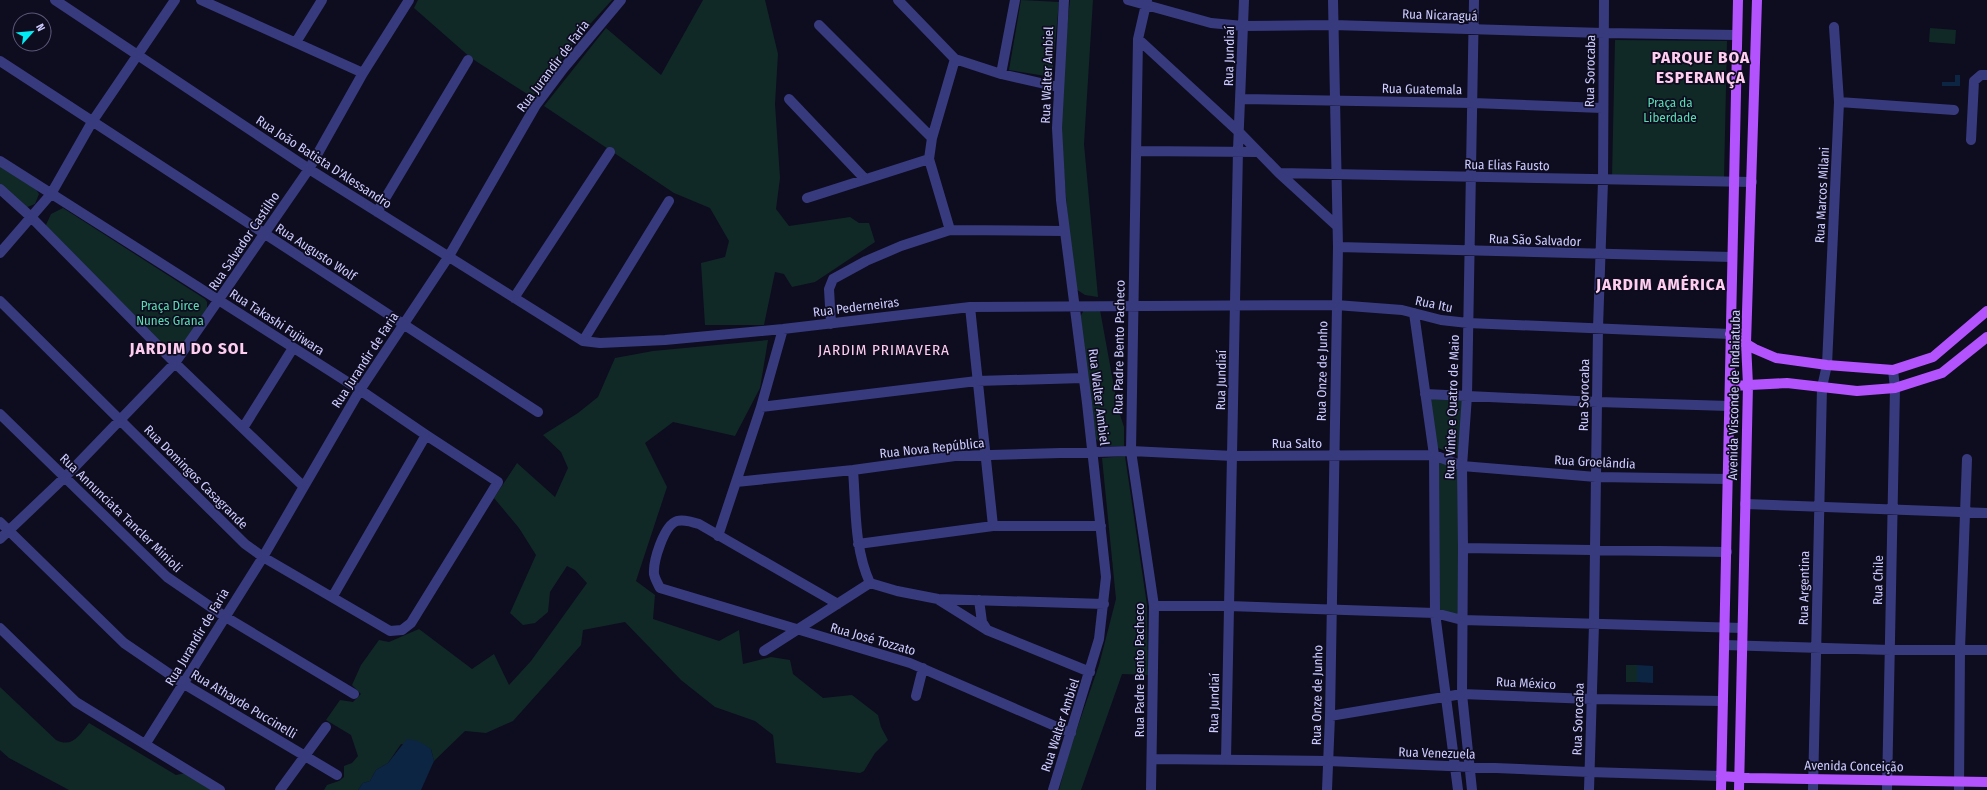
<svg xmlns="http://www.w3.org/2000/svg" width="1987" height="790" font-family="'Fira Sans Condensed',sans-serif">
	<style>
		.green { fill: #102926 }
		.water { fill: #0c2543 }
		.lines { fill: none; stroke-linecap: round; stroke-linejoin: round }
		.minor { stroke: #383a7e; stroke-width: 10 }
		.major { stroke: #b253fd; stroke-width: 10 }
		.labels { text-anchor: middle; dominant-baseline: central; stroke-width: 3.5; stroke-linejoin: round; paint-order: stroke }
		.street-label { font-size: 13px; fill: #cdcbff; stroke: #0e0c1f }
		.park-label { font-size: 13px; fill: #58ddb3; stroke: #0e0c1f }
		.quarter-label { font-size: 15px; letter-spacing: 1px; fill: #ffcdf0; stroke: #0e0c1f }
		.district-label { font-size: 17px; font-weight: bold; letter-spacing: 1px; fill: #ffcdf0; stroke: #0e0c1f }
	</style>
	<rect width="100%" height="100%" fill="#0e0c1f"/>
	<!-- green -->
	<path class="green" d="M418,0H612L582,33L532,97L471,58L414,8Z
		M703,0H765L778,54L775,104L780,178L776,209L789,226L850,217L859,223H869L875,242L815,282L792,287L784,274L775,272L764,325H705L701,263L725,257L729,241L710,208L674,193L544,106L606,28L661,75Z
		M1021,0L1059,2L1052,77L1009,70Z
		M1070,0H1093L1084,144L1098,297L1085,295L1076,289L1072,270L1061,135L1063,61Z
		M1930,28L1956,30L1955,44L1929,42Z
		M1615,40L1727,41L1724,179L1612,177Z
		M0,164L35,188L39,194L35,204L25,208L0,184Z
		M63,208L205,299L207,302V311L177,353L171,354L45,227L51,214Z
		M1084,310H1100L1118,409L1124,427V446H1103L1096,439L1080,317Z
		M768,340L760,388L735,436L673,422L645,443L667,487L636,581L655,595L653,619L719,641L739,630L743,664L771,657L790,660L793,674L823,698L852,695L878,715L881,727L888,740L875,753L864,771L860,773L776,763L773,735L755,721L715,707L681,680L625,622L583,630L581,645L513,721L486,733L465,731L434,761L431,749L401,744L388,763L376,770L370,781L363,783L358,790H324L327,785L339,781L344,777V766L352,763L358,756L351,735L326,720L340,700L353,702L361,694L352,685L361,665L379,640L389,642L419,629L472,669L494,654L509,685L531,661L587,583L575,570L567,566L550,592L548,612L535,623L523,625L510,613L536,555L519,528L494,498L517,463L555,497L568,468L561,452L543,435L578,413L598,397L615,358L653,351Z
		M1425,394L1467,396L1463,458L1433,446Z
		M1434,455L1462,466V620L1435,613Z
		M1125,456L1147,605L1148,675L1122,674L1081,790H1059L1069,752L1099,665L1116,599L1102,458Z
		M1626,665H1637V682H1626Z
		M0,687L56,740C72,748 79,736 89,723L176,775L186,773L211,790H69L9,758L0,750Z"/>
	<!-- water -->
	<path class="water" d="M1955,75H1960V86H1942V82H1955Z
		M1637,665L1653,666V683L1637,682Z
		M407,739L418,741L431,749L434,761L421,790H358L363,783L370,781L376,770L388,763Z"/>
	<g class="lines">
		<!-- minor -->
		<path class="minor" d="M55,0L309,169L583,341L600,343L665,340L783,329L970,307L1336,305L1402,310L1441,320L1468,323L1730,334
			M201,0L363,73
			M898,0L955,59L1001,74L1058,87
			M1128,0L1211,23L1243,26L1333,25L1604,33L1737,35
			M1147,0L1138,39L1131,451L1154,606L1151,790
			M819,25L932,138
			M1138,39L1239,132L1279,173L1337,226
			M296,42L322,0
			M0,61L538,412
			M1001,74L1015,0
			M789,99L865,179
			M1241,99L1473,103L1602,108
			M1839,102L1954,110
			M1971,140L1974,81L1981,75H1987
			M1137,151L1257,152
			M0,161L360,390L426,435L498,482L411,623L402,630L390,631L263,557L245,544L0,301
			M1279,173L1752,182
			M0,189L31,217L175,363L303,486
			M807,198L929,159
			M377,212L468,60
			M950,230L929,159L932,138L955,59
			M1338,247L1732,257
			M0,253L51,194L92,122L175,0
			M514,298L610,152
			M970,307L993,526
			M1414,313L1434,455L1435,613L1458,790
			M831,324L829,289L833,279L866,261L901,246L950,230L1064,231
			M583,341L669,201
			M1425,394L1598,402L1729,406
			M761,407L977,381L1083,378
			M0,414L167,577L224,616L354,694
			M243,428L293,348
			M853,470C856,508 854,548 870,583
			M736,482L853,470L955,456L1131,451L1233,456L1434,455L1462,466L1596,477L1728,479
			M1745,504L1987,513
			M0,522L124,643L184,684L337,775
			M718,536L761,407L783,329
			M0,539L65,477L175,363L309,169L363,73L409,0
			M858,544L993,526H1101
			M1463,548L1727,552
			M870,583L897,591L938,599L1104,604
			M333,596L426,435
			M939,600L987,630L1090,672
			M979,600L982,622L987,630
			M838,604L699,524C693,522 684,519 677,521C664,525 653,561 654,574C655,579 658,584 660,588L910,663L1071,733
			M1154,606H1229L1435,613L1462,620L1742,628
			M0,628L76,702L220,790
			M1724,645L1890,650H1987
			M764,651L870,583
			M916,696L923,668
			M1330,716L1462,694L1592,699L1723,701
			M146,743L263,557L360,390L449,256L536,105L563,69L621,0
			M1152,759L1328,761L1589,772L1721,776
			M1226,760L1238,150L1244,0
			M280,790L326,727
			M1053,790L1099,639L1106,577L1087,403L1061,200L1057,128L1064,0
			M1327,790L1330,716L1338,247L1333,0
			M1472,790L1462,694L1463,548L1462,466L1467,396L1474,0
			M1589,790L1594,624L1598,328L1603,181L1604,0
			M1813,790L1822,387L1827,365L1839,102L1834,27
			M1887,790L1895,388L1893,370
			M1959,790L1960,649L1967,459"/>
		<!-- major -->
		<path class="major" d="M1730,334L1755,349L1776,358L1827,365L1893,370L1933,357L1987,311
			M1730,386L1787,383L1857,391L1895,388L1942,373L1987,337
			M1721,776L1749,778L1987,782
			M1721,790L1738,0
			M1739,790L1748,385L1746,343L1757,0"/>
	</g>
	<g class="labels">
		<!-- street labels -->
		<g class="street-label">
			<text transform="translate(1440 15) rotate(2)">Rua Nicaraguá</text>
			<text transform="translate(1229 56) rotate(-89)">Rua Jundiaí</text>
			<text transform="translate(553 66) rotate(-53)">Rua Jurandir de Faria</text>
			<text transform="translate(1590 71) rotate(-89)">Rua Sorocaba</text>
			<text transform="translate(1047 75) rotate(-88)">Rua Walter Ambiel</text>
			<text transform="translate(1422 89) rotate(1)">Rua Guatemala</text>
			<text transform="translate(324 162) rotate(33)">Rua João Batista D'Alessandro</text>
			<text transform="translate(1507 165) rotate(1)">Rua Elias Fausto</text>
			<text transform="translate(1822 195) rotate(-87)">Rua Marcos Milani</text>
			<text transform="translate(1535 240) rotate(2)">Rua São Salvador</text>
			<text transform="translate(244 241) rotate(-56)">Rua Salvador Castilho</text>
			<text transform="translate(316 252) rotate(33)">Rua Augusto Wolf</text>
			<text transform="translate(1434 304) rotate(12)">Rua Itu</text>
			<text transform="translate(856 307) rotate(-7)">Rua Pederneiras</text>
			<text transform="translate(277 322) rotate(33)">Rua Takashi Fujiwara</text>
			<text transform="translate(1119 347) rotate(-89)">Rua Padre Bento Pacheco</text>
			<text transform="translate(365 360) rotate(-57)">Rua Jurandir de Faria</text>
			<text transform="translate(1322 371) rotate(-89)">Rua Onze de Junho</text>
			<text transform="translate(1221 380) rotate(-89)">Rua Jundiaí</text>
			<text transform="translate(1584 395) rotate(-89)">Rua Sorocaba</text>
			<text transform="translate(1734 395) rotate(-89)">Avenida Visconde de Indaiatuba</text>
			<text transform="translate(1099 397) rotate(83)">Rua Walter Ambiel</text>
			<text transform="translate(1452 407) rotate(-88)">Rua Vinte e Quatro de Maio</text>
			<text x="1297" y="443">Rua Salto</text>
			<text transform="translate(932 448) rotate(-6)">Rua Nova República</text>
			<text transform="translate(1595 462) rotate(3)">Rua Groelândia</text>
			<text transform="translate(196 477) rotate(45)">Rua Domingos Casagrande</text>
			<text transform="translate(121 513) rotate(44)">Rua Annunciata Tancler Minioli</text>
			<text transform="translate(1878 580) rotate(-89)">Rua Chile</text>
			<text transform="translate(1804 588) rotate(-89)">Rua Argentina</text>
			<text transform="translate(197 637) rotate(-59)">Rua Jurandir de Faria</text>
			<text transform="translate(873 639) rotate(16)">Rua José Tozzato</text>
			<text transform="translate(1139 670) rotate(-90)">Rua Padre Bento Pacheco</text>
			<text transform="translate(1526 683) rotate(3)">Rua México</text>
			<text transform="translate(1317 695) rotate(-89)">Rua Onze de Junho</text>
			<text transform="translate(1214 703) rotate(-89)">Rua Jundiaí</text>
			<text transform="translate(244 704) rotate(31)">Rua Athayde Puccinelli</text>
			<text transform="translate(1578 719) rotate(-88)">Rua Sorocaba</text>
			<text transform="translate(1060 725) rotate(-72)">Rua Walter Ambiel</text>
			<text transform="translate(1437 753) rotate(2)">Rua Venezuela</text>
			<text transform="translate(1854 766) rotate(1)">Avenida Conceição</text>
		</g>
		<!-- park labels -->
		<g class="park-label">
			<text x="1670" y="102">Praça da<tspan x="1670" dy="15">Liberdade</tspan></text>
			<text x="170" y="305">Praça Dirce<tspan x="170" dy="15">Nunes Grana</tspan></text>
		</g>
		<!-- quarter labels -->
		<g class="quarter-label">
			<text x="884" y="350">JARDIM PRIMAVERA</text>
		</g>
		<!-- district labels -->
		<g class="district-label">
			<text x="1701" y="57">PARQUE BOA<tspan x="1701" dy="20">ESPERANÇA</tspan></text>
			<text x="1661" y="284">JARDIM AMÉRICA</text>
			<text x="189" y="348">JARDIM DO SOL</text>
		</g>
	</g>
	<!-- north arrow -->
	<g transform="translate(32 32) rotate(63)"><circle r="19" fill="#0e0c1f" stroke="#5a5879"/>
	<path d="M0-3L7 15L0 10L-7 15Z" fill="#02ecf3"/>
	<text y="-6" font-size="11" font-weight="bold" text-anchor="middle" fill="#cdcbff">N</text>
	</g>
</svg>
